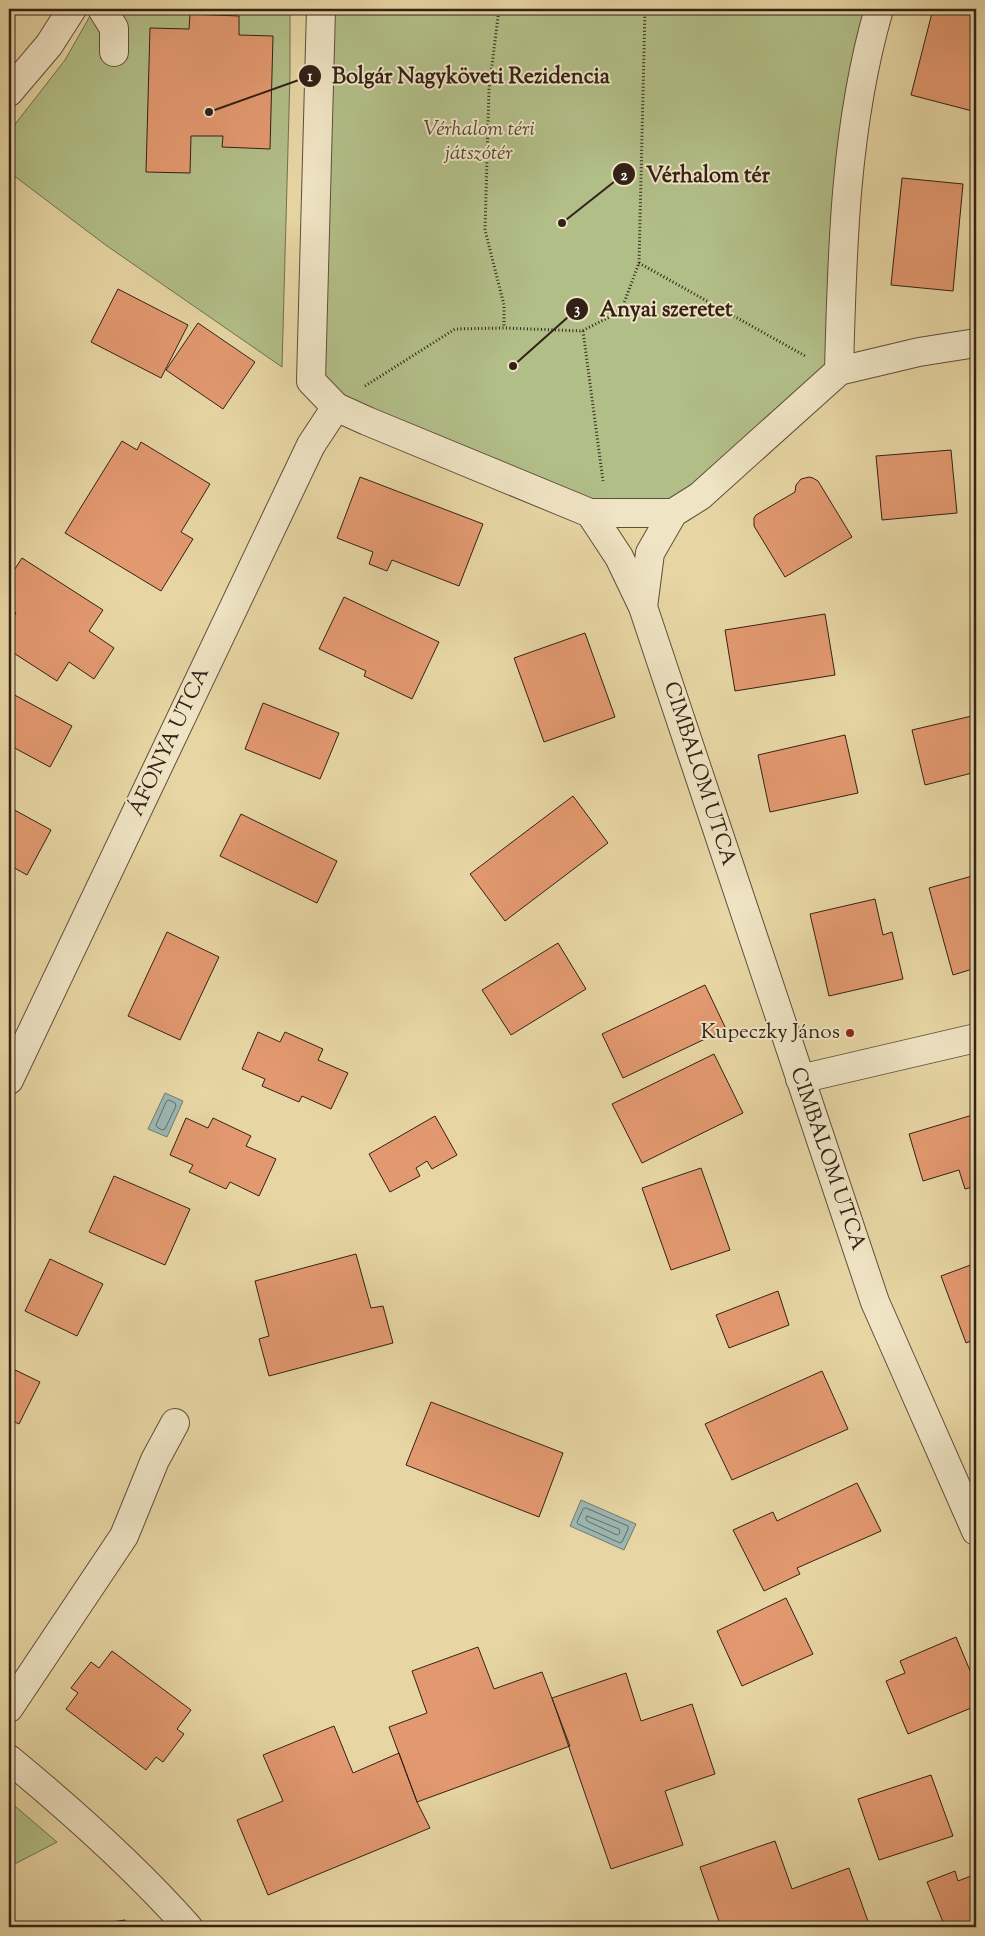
<svg xmlns="http://www.w3.org/2000/svg" width="985" height="1936" font-family="'Sorts Mill Goudy',serif">
	<style>
		.green { fill: #b2be88; stroke: #727050 }
		.water { fill: #9bb6b2; stroke: #717a74 }
		.lines { fill: none; stroke-linecap: round; stroke-linejoin: round }
		.shore { stroke: #676c64; stroke-width: 1 }
		.building { fill: #e39970; stroke: #332117 }
		.minor-casing { stroke: #604e3a; stroke-width: 30 }
		.path { stroke: #332117; stroke-width: 3; stroke-dasharray: 1 2.5; stroke-linecap: butt }
		.minor { stroke: #efe4c4; stroke-width: 28 }
		.poi-dot { fill: #8f2418; stroke: #efe4c4; stroke-width: 2 }
		.labels { text-anchor: middle; dominant-baseline: central; stroke-width: 4; stroke-linejoin: round; paint-order: stroke }
		.park-label { font-size: 21px; font-style: italic; fill: #534833; stroke: #efe4c4 }
		.street-label { font-size: 21px; fill: #332117; stroke: #efe4c4 }
		.poi-label { font-size: 21px; fill: #332117; stroke: #efe4c4; text-anchor: end }
		.leader { fill: none; stroke: #332117; stroke-width: 2 }
		.callout-dot { fill: #332117; stroke: #efe4c4; stroke-width: 2 }
		.mark-label { font-size: 15px; text-anchor: middle; font-weight: bold; fill: #fff }
		.callout-label { font-size: 22px; text-anchor: middle; font-weight: bold; fill: #332117; stroke: #efe4c4; stroke-width: 4; stroke-linejoin: round; paint-order: stroke }
	</style>
	<rect width="100%" height="100%" fill="#e7d6a4"/>
	<filter id="stains"><feTurbulence type="fractalNoise" baseFrequency=".004" numOctaves="4"/><feColorMatrix values="0 0 0 0 .2 0 0 0 0 .09 0 0 0 0 .02 0 0 0 .5 -.17"/></filter>
	<radialGradient id="worn" r=".72"><stop offset=".6" stop-color="#630" stop-opacity="0"/><stop offset="1" stop-color="#630" stop-opacity=".3"/></radialGradient>
	<!-- green -->
	<path class="green" d="M94,9H290V74L282,367L107,246L9,172V132L65,60Z
		M321,9H879L839,371L700,496L590,513L336,407L312,342Z
		M9,1801L57,1842L9,1867Z"/>
	<!-- water -->
	<path class="water" d="M165,1093L183,1101L167,1137L148,1129Z
		M581,1500L636,1524L624,1550L570,1526Z"/>
	<g class="lines">
		<!-- shore -->
		<path class="shore" d="M169,1100L175,1103L176,1106L165,1129L162,1130L157,1127L156,1125L166,1102Z
			M586,1508L628,1526V1529L622,1542L620,1543L578,1524L577,1522L583,1509Z
			M587,1516L619,1529L620,1533L617,1535L587,1521L586,1519Z"/>
	</g>
	<!-- building -->
	<path class="building" d="M933,9H976V112L911,95Z
		M190,14L239,16V35L273,36L270,149L222,147L223,136H191L190,173L146,172L150,28L189,29Z
		M902,178L963,184L953,291L891,285Z
		M118,289L188,325L161,378L91,342Z
		M198,323L255,362L223,409L166,370Z
		M122,441L137,450L141,442L210,484L181,532L193,539L161,591L65,533Z
		M951,450L957,513L882,520L876,456Z
		M360,477L483,524L459,586L392,560L387,571L369,564L373,552L337,538Z
		M809,477L813,478L818,481L852,537L785,577L754,526V518L756,515L795,492L796,485L801,479Z
		M22,558L103,610L89,631L114,648L94,679L69,662L57,681L9,650V624L16,613L9,608V578Z
		M344,597L439,642L412,699L364,676L366,671L319,649Z
		M825,614L835,675L735,691L725,630Z
		M585,633L615,717L544,742L514,658Z
		M9,692L72,726L50,767L9,745Z
		M263,703L339,733L320,779L245,749Z
		M976,715V772L925,785L912,730Z
		M845,735L858,793L770,812L758,755Z
		M573,796L608,843L505,921L470,874Z
		M9,807L51,830L27,875L9,865Z
		M241,814L337,861L317,903L220,856Z
		M976,875V968L953,975L929,888Z
		M875,899L883,935L892,932L903,979L829,996L810,914Z
		M167,932L219,957L180,1040L128,1016Z
		M558,943L586,989L511,1035L482,990Z
		M705,985L726,1029L623,1078L602,1034Z
		M258,1032L280,1042L285,1032L323,1049L318,1060L348,1073L331,1109L302,1096L299,1102L262,1086L265,1079L242,1069Z
		M714,1054L743,1113L642,1163L612,1104Z
		M976,1114V1186L965,1189L959,1170L923,1181L909,1134Z
		M435,1116L457,1155L432,1169L427,1161L416,1168L420,1176L390,1192L369,1154Z
		M186,1118L208,1128L213,1118L251,1136L246,1146L276,1159L259,1196L230,1182L226,1189L189,1172L193,1165L170,1155Z
		M701,1168L730,1250L671,1270L642,1188Z
		M114,1176L190,1209L165,1265L89,1232Z
		M356,1254L371,1308L383,1306L393,1343L269,1376L259,1339L269,1336L255,1281Z
		M50,1259L103,1284L77,1336L25,1311Z
		M976,1263V1339L966,1343L941,1276Z
		M778,1291L789,1325L729,1348L716,1315Z
		M9,1367L40,1382L19,1424L9,1419Z
		M822,1371L848,1429L732,1480L705,1424Z
		M431,1402L563,1453L539,1517L406,1465Z
		M857,1483L881,1531L797,1568L800,1574L764,1591L733,1530L773,1512L777,1521Z
		M786,1598L813,1654L742,1686L717,1631Z
		M956,1637L976,1685V1706L908,1734L886,1681L905,1673L900,1661Z
		M478,1647L494,1689L542,1672L570,1746L417,1802L389,1727L427,1713L412,1671Z
		M112,1651L191,1710L177,1729L184,1734L163,1762L156,1757L146,1770L66,1709L78,1693L71,1688L91,1662L99,1668Z
		M626,1673L641,1721L692,1704L715,1774L665,1791L683,1845L611,1869L552,1698Z
		M334,1726L353,1773L399,1753L417,1802L430,1828L268,1895L237,1820L283,1801L263,1755Z
		M931,1775L953,1836L879,1860L858,1799Z
		M775,1841L792,1889L849,1868L870,1927H721L700,1867Z
		M955,1871L958,1881L976,1874V1927H945L927,1882Z
		M125,1920L127,1927H77Z"/>
	<g class="lines">
		<!-- minor casing -->
		<g class="minor-casing">
			<path id="minor" d="M102,9L114,28V52
				M321,9L311,381L336,407L367,421L590,513H673
				M9,92L49,45L72,9
				M839,371L919,352L976,343
				M590,513L619,557L643,607L875,1302L976,1531
				M643,607L650,553L673,513L700,496L839,371C842,250 845,126 879,9
				M800,1079L976,1038
				M9,1080L311,445L336,407
				M9,1708L124,1536L155,1460L175,1423
				M9,1759C72,1811 134,1866 188,1927"/>
		</g>
		<!-- path -->
		<path class="path" d="M499,9L489,89L485,230L504,305V328
			M639,263L807,357
			M583,331L603,481
			M365,386L455,329L504,328L582,331L621,311L639,263L645,9"/>
		<!-- minor -->
		<use href="#minor" class="minor"/>
	</g>
	<!-- markers -->
	<circle class="poi-dot" cx="850" cy="1033" r="5"/>
	<g class="labels">
		<!-- park labels -->
		<g class="park-label">
			<text x="479" y="130">Vérhalom téri<tspan x="479" dy="24">játszótér</tspan></text>
		</g>
		<!-- street labels -->
		<g class="street-label">
			<text transform="translate(170 742) rotate(-65)">ÁFONYA UTCA</text>
			<text transform="translate(699 774) rotate(72)">CIMBALOM UTCA</text>
			<text transform="translate(827 1159) rotate(71)">CIMBALOM UTCA</text>
		</g>
		<!-- poi labels -->
		<g class="poi-label">
			<text x="840" y="1033">Kupeczky János</text>
		</g>
	</g>
	<!-- callouts -->
	<path class="leader" d="M209 112L310 76M562 223L624 174M513 366L577 309"/>
	<g class="callout-dot">
		<circle cx="209" cy="112" r="5"/>
		<circle cx="562" cy="223" r="5"/>
		<circle cx="513" cy="366" r="5"/>
		<circle cx="310" cy="76" r="12"/>
		<circle cx="624" cy="174" r="12"/>
		<circle cx="577" cy="309" r="12"/>
	</g>
	<g class="mark-label">
		<text x="310" y="81">1</text>
		<text x="624" y="180">2</text>
		<text x="577" y="314">3</text>
	</g>
	<g class="callout-label">
		<text x="471" y="83">Bolgár Nagyköveti Rezidencia</text>
		<text x="708" y="182">Vérhalom tér</text>
		<text x="666" y="316">Anyai szeretet</text>
	</g>
	<!-- margin -->
	<rect width="985" height="1936" fill="none" stroke="#e7d6a4" stroke-width="30"/>
	<rect x="10" y="10" width="965" height="1916" fill="none" stroke="#332117" stroke-width="2.5"/>
	<rect x="15" y="15" width="955" height="1906" fill="none" stroke="#332117"/>
	<rect width="100%" height="100%" filter="url(#stains)"/>
	<rect width="100%" height="100%" fill="url(#worn)"/>
</svg>
